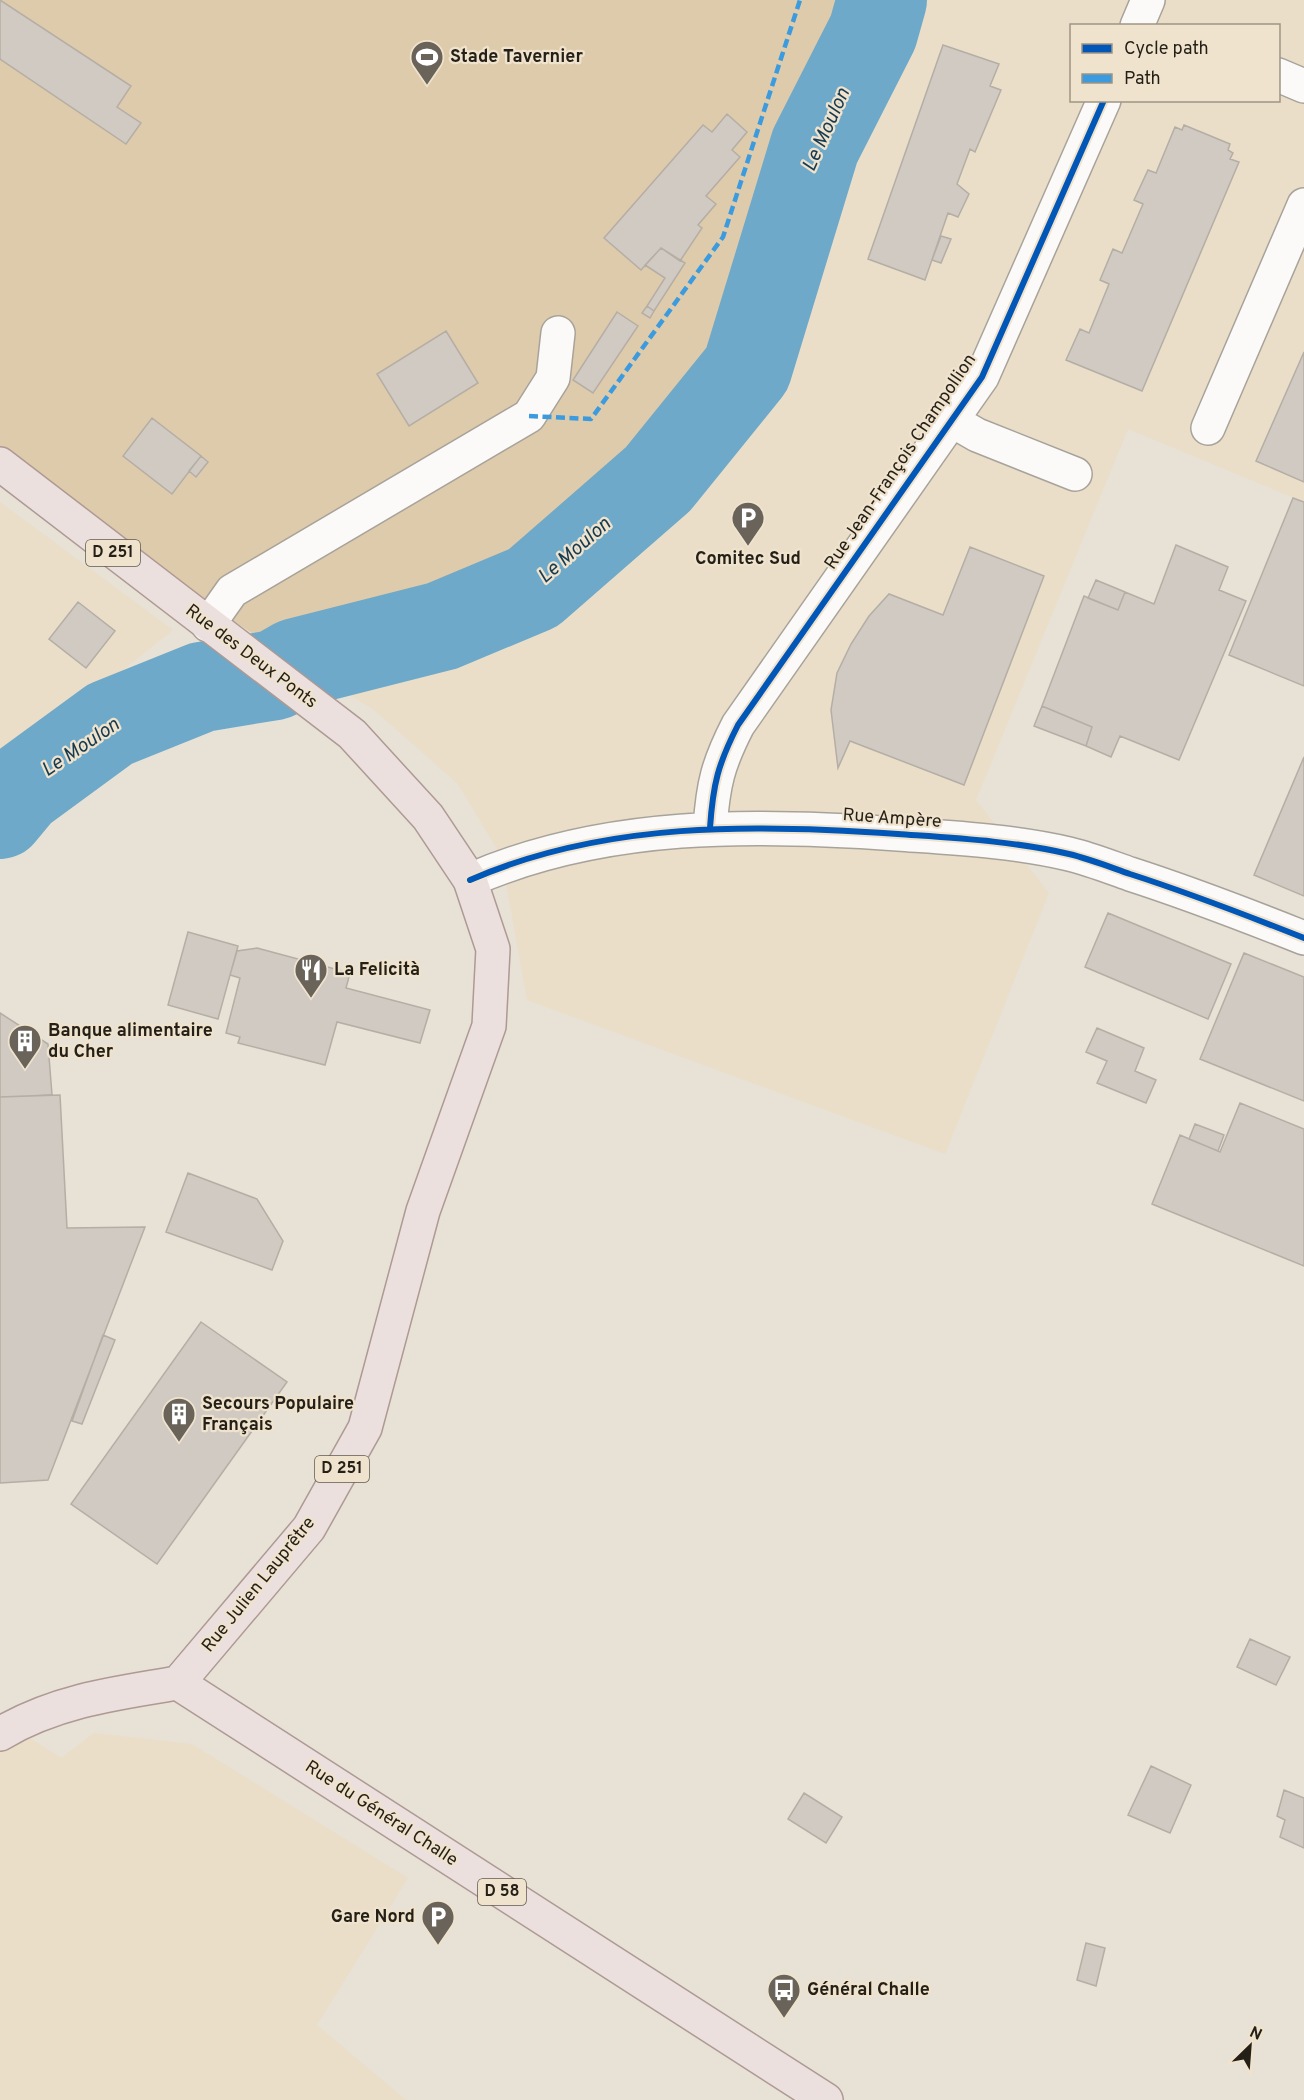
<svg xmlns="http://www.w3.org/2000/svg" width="1304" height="2100" font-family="Overpass,sans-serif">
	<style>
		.built { fill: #eadec9; fill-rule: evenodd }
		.green { fill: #decbab }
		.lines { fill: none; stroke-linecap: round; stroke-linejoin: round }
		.river { stroke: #6ea9c9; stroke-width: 90 }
		.building { fill: #d0cac2; stroke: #b4aea5; stroke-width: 1.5 }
		.minor-casing { stroke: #a8a39a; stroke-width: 36 }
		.major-casing { stroke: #ae9994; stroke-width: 36 }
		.minor { stroke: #fcfaf9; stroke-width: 33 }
		.major { stroke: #ebe0de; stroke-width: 33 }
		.quiet { stroke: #3c9bdf; stroke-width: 4.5; stroke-dasharray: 9 4.5; stroke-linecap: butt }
		.cycleway-casing { stroke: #f0e3cd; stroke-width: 10 }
		.cycleway { stroke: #0057b8; stroke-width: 6 }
		.labels { text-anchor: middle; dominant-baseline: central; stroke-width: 4.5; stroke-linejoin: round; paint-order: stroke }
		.shield { fill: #f0e3cd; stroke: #615a4e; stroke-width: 1.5 }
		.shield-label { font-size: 16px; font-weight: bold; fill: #241f17 }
		.poi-label { font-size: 18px; font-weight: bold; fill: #241f17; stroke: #f0e3cd; text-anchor: start }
		.street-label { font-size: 18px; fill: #241f17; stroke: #f0e3cd }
		.water-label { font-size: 20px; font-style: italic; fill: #163b51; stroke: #f0e3cd }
	</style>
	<rect width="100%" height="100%" fill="#e8e1d5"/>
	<!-- built -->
	<path class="built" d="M882,0H1304V502L1128,429L976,800L1049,893L945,1154L527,1000L501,856L458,784L373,709L296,663L442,626L533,588L658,479L747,369L815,146L873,32ZM1072,26H1278V100H1072Z
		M0,502L173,630L88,698L0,781Z
		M0,1719L61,1758L94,1733L192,1744L408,1878L317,2025L406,2100H0Z"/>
	<!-- green -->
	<path class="green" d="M0,0H882L873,32L815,146L747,369L658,479L533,588L442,626L296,663L0,463Z"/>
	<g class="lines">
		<!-- river -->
		<path class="river" d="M0,814L20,790L110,724L202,687L275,675L296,663L442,626L533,588L658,479L747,369L815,146L873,32L882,0"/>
	</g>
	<!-- building -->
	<path class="building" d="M0,0L131,86L117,107L141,123L126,144L0,59Z
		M943,45L999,64L990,86L1001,90L975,152L970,149L957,184L969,194L958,217L948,213L925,280L868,259Z
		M727,114L747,132L732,150L740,157L706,196L716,204L698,225L702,228L680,261L661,248L641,270L604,238L703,125L712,132Z
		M1184,125L1230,144L1228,150L1233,153L1230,159L1239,162L1142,391L1066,360L1080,329L1089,333L1109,284L1100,280L1113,249L1122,253L1143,204L1134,200L1148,170L1156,173L1175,127L1182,130Z
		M941,236L951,239L941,263L932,260Z
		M661,248L685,263L654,311L647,306L665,278L645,265Z
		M647,306L654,311L650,318L642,313Z
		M617,312L638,326L593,393L573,380Z
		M446,331L478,383L409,426L377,374Z
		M1304,352V482L1256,461Z
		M152,418L201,456L172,494L123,456Z
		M201,456L208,462L196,477L189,471Z
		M1293,498L1304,502V686L1229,655Z
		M1176,545L1228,567L1219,590L1246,601L1179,760L1120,736L1111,757L1086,746L1092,727L1042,706L1084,596L1118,610L1125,592L1154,604Z
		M970,547L1044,576L964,785L850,741L838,768L831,710L837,673L851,644L869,616L889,594L943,615Z
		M1096,580L1125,592L1118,610L1088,598Z
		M78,602L115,631L86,668L49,639Z
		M1042,706L1092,727L1086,746L1034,726Z
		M1304,757V896L1254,875Z
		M1108,913L1231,964L1208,1019L1085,967Z
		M188,932L238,946L218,1019L168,1005Z
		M257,948L350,973L346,988L430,1010L420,1043L337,1022L325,1065L238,1043L240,1037L226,1033L240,978L230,975L237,951Z
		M1244,953L1304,977V1101L1200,1059Z
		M0,1013L48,1044L52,1095L0,1097Z
		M1097,1028L1144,1048L1135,1071L1156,1080L1146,1103L1097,1083L1107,1061L1086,1052Z
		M60,1095L67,1228L145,1227L48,1480L0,1483V1097Z
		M1240,1103L1304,1129V1266L1152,1204L1180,1135L1220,1152Z
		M1195,1124L1224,1135L1218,1151L1189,1139Z
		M188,1173L257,1199L283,1241L272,1270L166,1232Z
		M201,1322L287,1382L157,1564L71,1504Z
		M103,1335L115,1340L82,1424L72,1421Z
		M1250,1639L1290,1657L1276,1685L1237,1667Z
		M1151,1766L1191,1785L1170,1833L1128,1815Z
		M1284,1790L1304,1798V1848L1280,1837L1285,1820L1277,1816Z
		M804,1793L842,1817L826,1843L788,1819Z
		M1086,1943L1105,1948L1096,1986L1077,1980Z"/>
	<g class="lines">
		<!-- minor casing -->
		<g class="minor-casing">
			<path id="minor" d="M1137,26L1148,0
				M1278,75L1304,86
				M951,420L977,435L1075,474
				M1208,428L1304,205
				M208,625L232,591L529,416L553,378L558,333
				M710,828C713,784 718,764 738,725L982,377L1104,100
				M470,880C605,821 754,824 898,834C954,838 1014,841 1069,854C1090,859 1110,867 1130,874C1189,893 1246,915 1304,938"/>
		</g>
		<!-- major casing -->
		<g class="major-casing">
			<path id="major" d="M0,464L352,734L428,817L470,880L493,949L489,1026L423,1211L365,1428L309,1528L178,1683
				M178,1683L826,2100
				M0,1734C55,1701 116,1693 178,1683"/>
		</g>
		<!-- minor -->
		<use href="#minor" class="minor"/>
		<!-- major -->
		<use href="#major" class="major"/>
		<!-- quiet -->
		<path class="quiet" d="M529,416L591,419L723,237L800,0"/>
		<!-- cycleway casing -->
		<g class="cycleway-casing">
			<path id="cycleway" d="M710,828C713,784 718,764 738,725L982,377L1104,100
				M470,880C605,821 754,824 898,834C954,838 1014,841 1069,854C1090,859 1110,867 1130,874C1189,893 1246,915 1304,938"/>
		</g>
		<!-- cycleway -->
		<use href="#cycleway" class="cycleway"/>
	</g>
	<!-- icons -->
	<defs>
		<g id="stadium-pin" transform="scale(1.725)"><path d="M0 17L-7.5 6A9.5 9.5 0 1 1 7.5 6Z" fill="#69635a" stroke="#f0e3cd"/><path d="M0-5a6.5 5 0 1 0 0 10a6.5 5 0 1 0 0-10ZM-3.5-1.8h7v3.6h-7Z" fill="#fff"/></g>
		<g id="parking-pin" transform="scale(1.725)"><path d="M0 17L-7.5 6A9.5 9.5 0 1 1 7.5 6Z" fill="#69635a" stroke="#f0e3cd"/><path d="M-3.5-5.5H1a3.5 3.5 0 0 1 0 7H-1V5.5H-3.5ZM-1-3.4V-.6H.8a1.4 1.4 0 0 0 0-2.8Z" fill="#fff"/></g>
		<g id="restaurant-pin" transform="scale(1.725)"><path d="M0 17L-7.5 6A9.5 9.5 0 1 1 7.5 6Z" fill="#69635a" stroke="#f0e3cd"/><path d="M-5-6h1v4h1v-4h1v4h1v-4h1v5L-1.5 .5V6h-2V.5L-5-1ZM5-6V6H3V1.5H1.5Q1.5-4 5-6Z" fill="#fff"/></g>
		<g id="building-pin" transform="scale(1.725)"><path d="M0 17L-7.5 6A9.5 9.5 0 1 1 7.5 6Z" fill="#69635a" stroke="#f0e3cd"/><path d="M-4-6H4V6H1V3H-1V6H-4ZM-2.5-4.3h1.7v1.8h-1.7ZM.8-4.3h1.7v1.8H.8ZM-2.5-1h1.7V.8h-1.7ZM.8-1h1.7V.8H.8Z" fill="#fff"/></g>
		<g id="bus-pin" transform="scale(1.725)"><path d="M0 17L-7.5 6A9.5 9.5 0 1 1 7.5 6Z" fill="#69635a" stroke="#f0e3cd"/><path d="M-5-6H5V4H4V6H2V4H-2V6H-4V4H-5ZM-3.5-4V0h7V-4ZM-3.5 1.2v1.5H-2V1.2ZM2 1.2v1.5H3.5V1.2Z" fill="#fff"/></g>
	</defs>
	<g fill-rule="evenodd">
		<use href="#stadium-pin" x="427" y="57"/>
		<use href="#parking-pin" x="748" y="518"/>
		<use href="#restaurant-pin" x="311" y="970"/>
		<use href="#building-pin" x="25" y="1041"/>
		<use href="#building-pin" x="179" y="1414"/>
		<use href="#parking-pin" x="438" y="1917"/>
		<use href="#bus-pin" x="784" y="1990"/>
	</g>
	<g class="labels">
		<!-- shield labels -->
		<g class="shield">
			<rect x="86" y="540" width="54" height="26" rx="4.5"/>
			<rect x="315" y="1456" width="54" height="26" rx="4.5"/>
			<rect x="478" y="1879" width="48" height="26" rx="4.5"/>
		</g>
		<g class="shield-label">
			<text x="113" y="553">D 251</text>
			<text x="342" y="1469">D 251</text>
			<text x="502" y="1892">D 58</text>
		</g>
		<!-- poi labels -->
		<g class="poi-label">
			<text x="450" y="57">Stade Tavernier</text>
			<text x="748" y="559" text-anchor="middle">Comitec Sud</text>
			<text x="334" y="970">La Felicità</text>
			<text x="48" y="1031">Banque alimentaire<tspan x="48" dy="21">du Cher</tspan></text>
			<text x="202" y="1404">Secours Populaire<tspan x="202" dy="21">Français</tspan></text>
			<text x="415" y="1917" text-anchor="end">Gare Nord</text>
			<text x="807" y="1990">Général Challe</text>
		</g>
		<!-- street labels -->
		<g class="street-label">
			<text transform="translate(901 462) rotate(-56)">Rue Jean-François Champollion</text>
			<text transform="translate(251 657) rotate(37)">Rue des Deux Ponts</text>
			<text transform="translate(892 819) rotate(4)">Rue Ampère</text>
			<text transform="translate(259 1585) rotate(-51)">Rue Julien Lauprêtre</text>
			<text transform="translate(381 1814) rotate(33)">Rue du Général Challe</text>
		</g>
		<!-- water labels -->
		<g class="water-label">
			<text transform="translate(827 130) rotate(-66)">Le Moulon</text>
			<text transform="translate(575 551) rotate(-41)">Le Moulon</text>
			<text transform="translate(81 748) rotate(-34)">Le Moulon</text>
		</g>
	</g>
	<!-- legend -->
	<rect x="1070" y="24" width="210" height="78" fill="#f0e3cd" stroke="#9e9584" stroke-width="1.5"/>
	<rect x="1082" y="44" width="30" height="9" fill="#0057b8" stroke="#9e9584" stroke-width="1.5"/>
	<text x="1124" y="54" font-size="18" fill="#241f17">Cycle path</text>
	<rect x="1082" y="74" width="30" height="9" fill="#3c9bdf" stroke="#9e9584" stroke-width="1.5"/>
	<text x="1124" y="84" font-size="18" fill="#241f17">Path</text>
	<!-- north arrow -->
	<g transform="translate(1250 2046) rotate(25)" stroke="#f0e3cd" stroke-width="4.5" paint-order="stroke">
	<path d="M0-4.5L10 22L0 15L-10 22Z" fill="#241f17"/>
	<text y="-9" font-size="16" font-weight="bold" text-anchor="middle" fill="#241f17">N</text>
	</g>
</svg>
